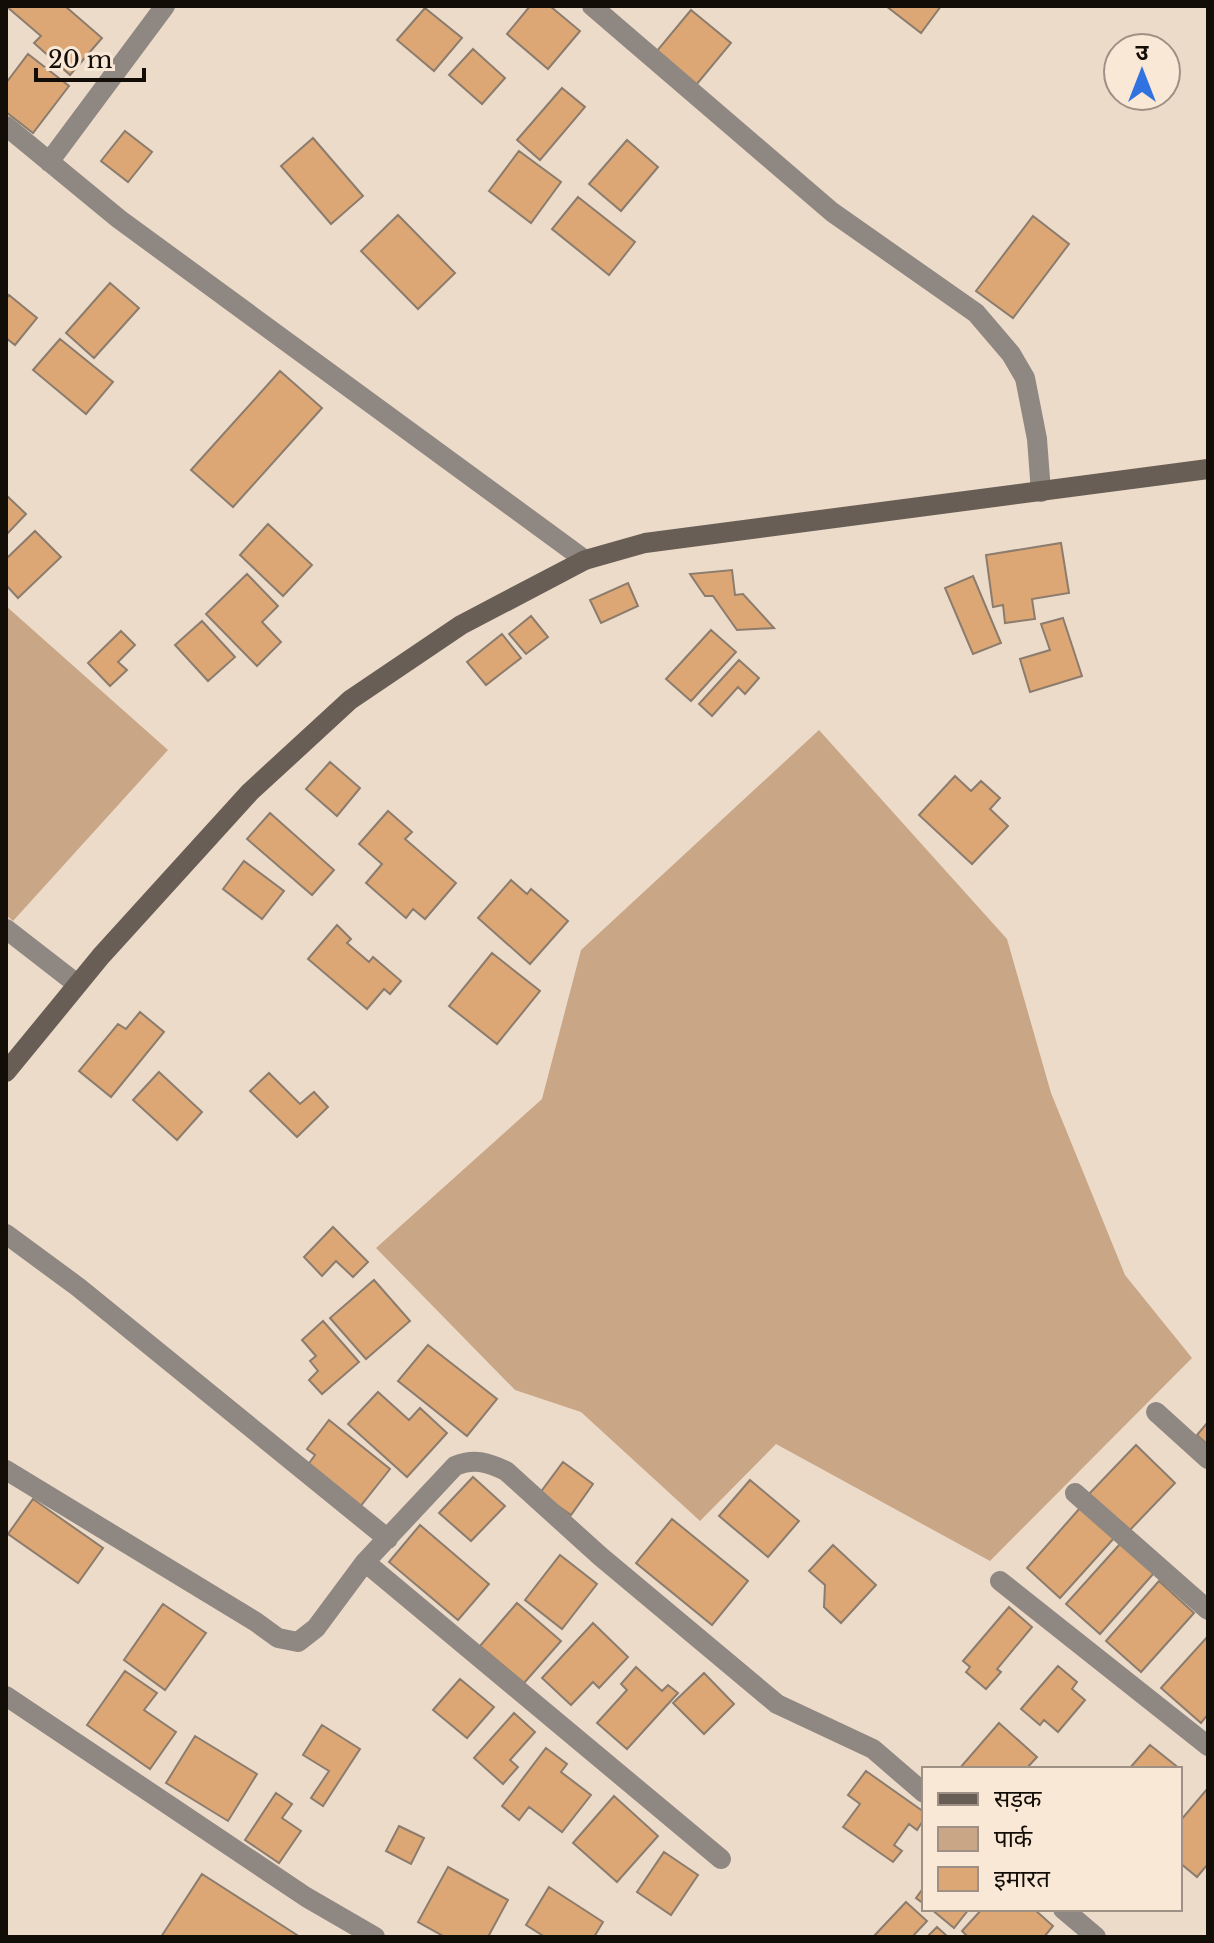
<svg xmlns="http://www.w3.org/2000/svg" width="1214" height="1943" font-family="'Libre Baskerville','Noto Sans Devanagari',serif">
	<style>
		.green { fill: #c8a686 }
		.building { fill: #dca775; stroke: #8c7c6d; stroke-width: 2 }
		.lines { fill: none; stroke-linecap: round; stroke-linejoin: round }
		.street { stroke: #8f8781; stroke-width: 20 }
		.secondary { stroke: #695e55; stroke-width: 20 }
	</style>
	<rect width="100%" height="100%" fill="#eddbca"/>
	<!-- green -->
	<path class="green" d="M6,606L168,750L13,921L6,915Z
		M819,730L1007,939L1051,1093L1125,1275L1192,1358L990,1561L776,1444L700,1521L581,1412L515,1390L376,1248L542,1099L581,950Z"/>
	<!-- building -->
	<path class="building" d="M6,6H65L102,38L70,75L34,43L41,36Z
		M530,6H550L580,31L548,69L507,34Z
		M886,6H941L921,33Z
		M425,8L462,38L434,71L397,40Z
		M691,10L731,43L696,85L656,52Z
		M473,49L505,78L482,104L449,75Z
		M28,54L69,86L33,133L6,112V83Z
		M562,88L585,107L540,160L517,140Z
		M125,131L152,152L128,182L101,161Z
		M313,138L363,196L331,224L281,166Z
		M627,140L658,167L621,211L589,184Z
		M519,151L561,182L531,223L489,191Z
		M578,197L635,242L609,275L552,229Z
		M398,215L455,273L418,309L361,251Z
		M1033,216L1069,244L1013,318L976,291Z
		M110,283L139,308L94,358L66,333Z
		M9,295L37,318L15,345L6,338V299Z
		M60,339L113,382L86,414L33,370Z
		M280,371L322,408L233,507L191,470Z
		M6,495L26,514L6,535Z
		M268,524L312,565L283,596L240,555Z
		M35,531L61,557L18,598L6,585V559Z
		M1061,543L1069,593L1032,599L1035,619L1005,623L1003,605L993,607L986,555Z
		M732,570L735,595L743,594L774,628L737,630L713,596H705L690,574Z
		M247,574L278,606L262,622L281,642L257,666L206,614Z
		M973,576L1001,643L973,654L945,588Z
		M628,583L638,606L601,623L590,600Z
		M531,616L548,637L526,654L509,634Z
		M1063,618L1082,676L1030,692L1020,659L1050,650L1041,624Z
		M202,621L235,657L208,681L175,645Z
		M711,630L736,652L691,701L666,679Z
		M121,631L135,645L118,662L127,670L110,686L88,663Z
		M502,634L521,658L486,685L467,662Z
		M739,660L759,678L745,694L738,687L712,716L699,704Z
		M330,762L360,788L337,816L306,789Z
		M955,776L971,791L981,781L1000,798L990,809L1008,826L972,864L919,815Z
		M388,811L412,832L405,839L456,883L425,919L413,909L406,918L366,883L382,864L359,844Z
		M270,813L334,870L312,895L247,839Z
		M244,861L284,891L262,919L223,889Z
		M511,880L527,894L531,889L568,921L530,964L478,918Z
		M337,925L351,939L347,943L369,962L373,957L401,981L390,994L384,989L367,1009L308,959Z
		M492,953L540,991L497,1044L449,1006Z
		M140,1012L164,1032L111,1097L79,1071L118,1024L126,1029Z
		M159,1072L202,1112L177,1140L133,1100Z
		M269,1073L300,1104L314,1092L328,1107L297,1137L250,1091Z
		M333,1227L368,1262L353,1277L336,1261L322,1276L304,1257Z
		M374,1280L410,1321L366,1359L330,1318Z
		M323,1321L359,1362L322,1394L309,1380L318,1371L310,1361L316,1356L302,1340Z
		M428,1345L497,1399L467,1436L398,1381Z
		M378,1392L409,1420L420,1408L447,1433L407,1477L348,1424Z
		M329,1420L390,1469L359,1508L307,1466L315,1455L307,1449Z
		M1208,1422V1445L1197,1435Z
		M1136,1445L1175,1483L1128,1532L1089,1494Z
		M563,1462L593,1484L571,1515L540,1493Z
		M473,1477L505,1506L471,1541L439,1513Z
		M750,1480L799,1521L768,1557L719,1516Z
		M33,1499L103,1548L78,1583L8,1534Z
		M1080,1508L1115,1537L1060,1598L1027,1568Z
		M672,1519L748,1581L712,1625L636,1563Z
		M420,1525L489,1584L458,1620L389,1562Z
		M1120,1544L1154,1573L1100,1634L1066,1604Z
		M833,1545L876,1585L841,1623L824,1607L825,1585L809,1571Z
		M560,1555L597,1584L562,1629L525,1600Z
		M1159,1581L1194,1613L1141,1672L1106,1641Z
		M517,1603L561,1641L524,1683L480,1646Z
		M163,1604L206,1633L165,1690L124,1660Z
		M1009,1607L1032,1627L997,1669L1001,1672L986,1689L966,1672L970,1667L963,1661Z
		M593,1623L628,1657L599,1688L593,1682L571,1705L542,1678Z
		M1208,1636V1714L1201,1723L1161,1688Z
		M1058,1666L1077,1682L1072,1689L1085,1700L1058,1732L1044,1720L1040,1725L1021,1709Z
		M636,1667L662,1691L668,1685L678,1693L627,1749L597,1723L627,1690L621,1684Z
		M125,1671L157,1693L144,1710L176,1732L150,1769L87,1725Z
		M704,1673L734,1704L704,1734L673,1703Z
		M460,1679L494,1707L467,1738L433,1710Z
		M514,1713L535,1732L510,1760L518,1767L503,1784L474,1758Z
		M999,1723L1037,1757L1026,1769H959Z
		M322,1725L360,1749L323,1806L311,1798L329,1771L303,1755Z
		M195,1736L257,1774L228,1821L166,1783Z
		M1150,1745L1180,1769H1129Z
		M546,1748L567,1764L561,1772L591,1795L562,1832L529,1807L519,1820L502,1806Z
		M866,1771L924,1812V1819L917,1830L909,1824L894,1845L902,1851L893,1862L843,1827L860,1804L848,1795Z
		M1208,1788V1864L1197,1877L1180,1863V1821Z
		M276,1793L292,1804L282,1818L301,1831L279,1863L245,1840Z
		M614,1796L658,1836L617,1882L573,1843Z
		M399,1826L424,1838L411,1864L386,1851Z
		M664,1852L698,1875L671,1915L637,1892Z
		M448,1867L508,1900L488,1937H445L418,1922Z
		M202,1874L300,1937H161Z
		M549,1887L603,1922L594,1937H545L526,1925Z
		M924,1887V1904L916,1898Z
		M906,1902L927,1921L912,1937H873Z
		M931,1909H969L954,1928Z
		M982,1909H1034L1053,1926L1044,1937H968L962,1931Z
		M937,1927L948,1937H927Z"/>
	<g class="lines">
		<!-- street -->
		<path class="street" d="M592,6L832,212L976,313L1011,354L1025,378L1037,439L1041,492
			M6,126L119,219L585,560
			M49,162L165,6
			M6,929L77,984
			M6,1234L78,1287L388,1539
			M1156,1412L1208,1459
			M6,1470L256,1622L278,1638L298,1642L316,1628L365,1562L455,1466C474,1458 487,1462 506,1471L600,1556L777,1704L873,1749L924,1793
			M1075,1493L1208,1610
			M365,1562L721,1859
			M1000,1581L1208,1746
			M6,1696L306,1897L375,1937
			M1063,1909L1096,1937"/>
		<!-- secondary -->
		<path class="secondary" d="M6,1072L101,956L250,792L350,700L461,625L585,560L645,543L1208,469"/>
	</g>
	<!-- border -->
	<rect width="1214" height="1943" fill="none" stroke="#130d08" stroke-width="16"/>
	<!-- legend -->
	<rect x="922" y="1767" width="260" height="144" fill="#fae8d7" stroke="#9e9084" stroke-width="2"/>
	<rect x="938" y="1793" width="40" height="12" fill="#695e55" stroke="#9e9084" stroke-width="2"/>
	<text x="994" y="1807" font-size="24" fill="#130d08">सड़क</text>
	<rect x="938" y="1827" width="40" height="24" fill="#c8a686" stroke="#9e9084" stroke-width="2"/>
	<text x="994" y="1847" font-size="24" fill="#130d08">पार्क</text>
	<rect x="938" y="1867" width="40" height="24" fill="#dca775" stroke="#9e9084" stroke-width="2"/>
	<text x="994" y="1887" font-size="24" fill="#130d08">इमारत</text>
	<!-- north arrow -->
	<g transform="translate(1142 72)"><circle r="38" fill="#fae8d7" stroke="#9e9084" stroke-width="2"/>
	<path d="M0-6L14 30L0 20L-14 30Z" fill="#3072df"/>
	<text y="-12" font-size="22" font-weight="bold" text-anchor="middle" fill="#130d08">उ</text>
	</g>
	<!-- scale -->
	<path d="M36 68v12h108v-12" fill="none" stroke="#130d08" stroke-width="4"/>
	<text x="48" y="68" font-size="24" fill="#130d08" stroke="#fae8d7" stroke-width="6" paint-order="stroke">20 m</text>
</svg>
